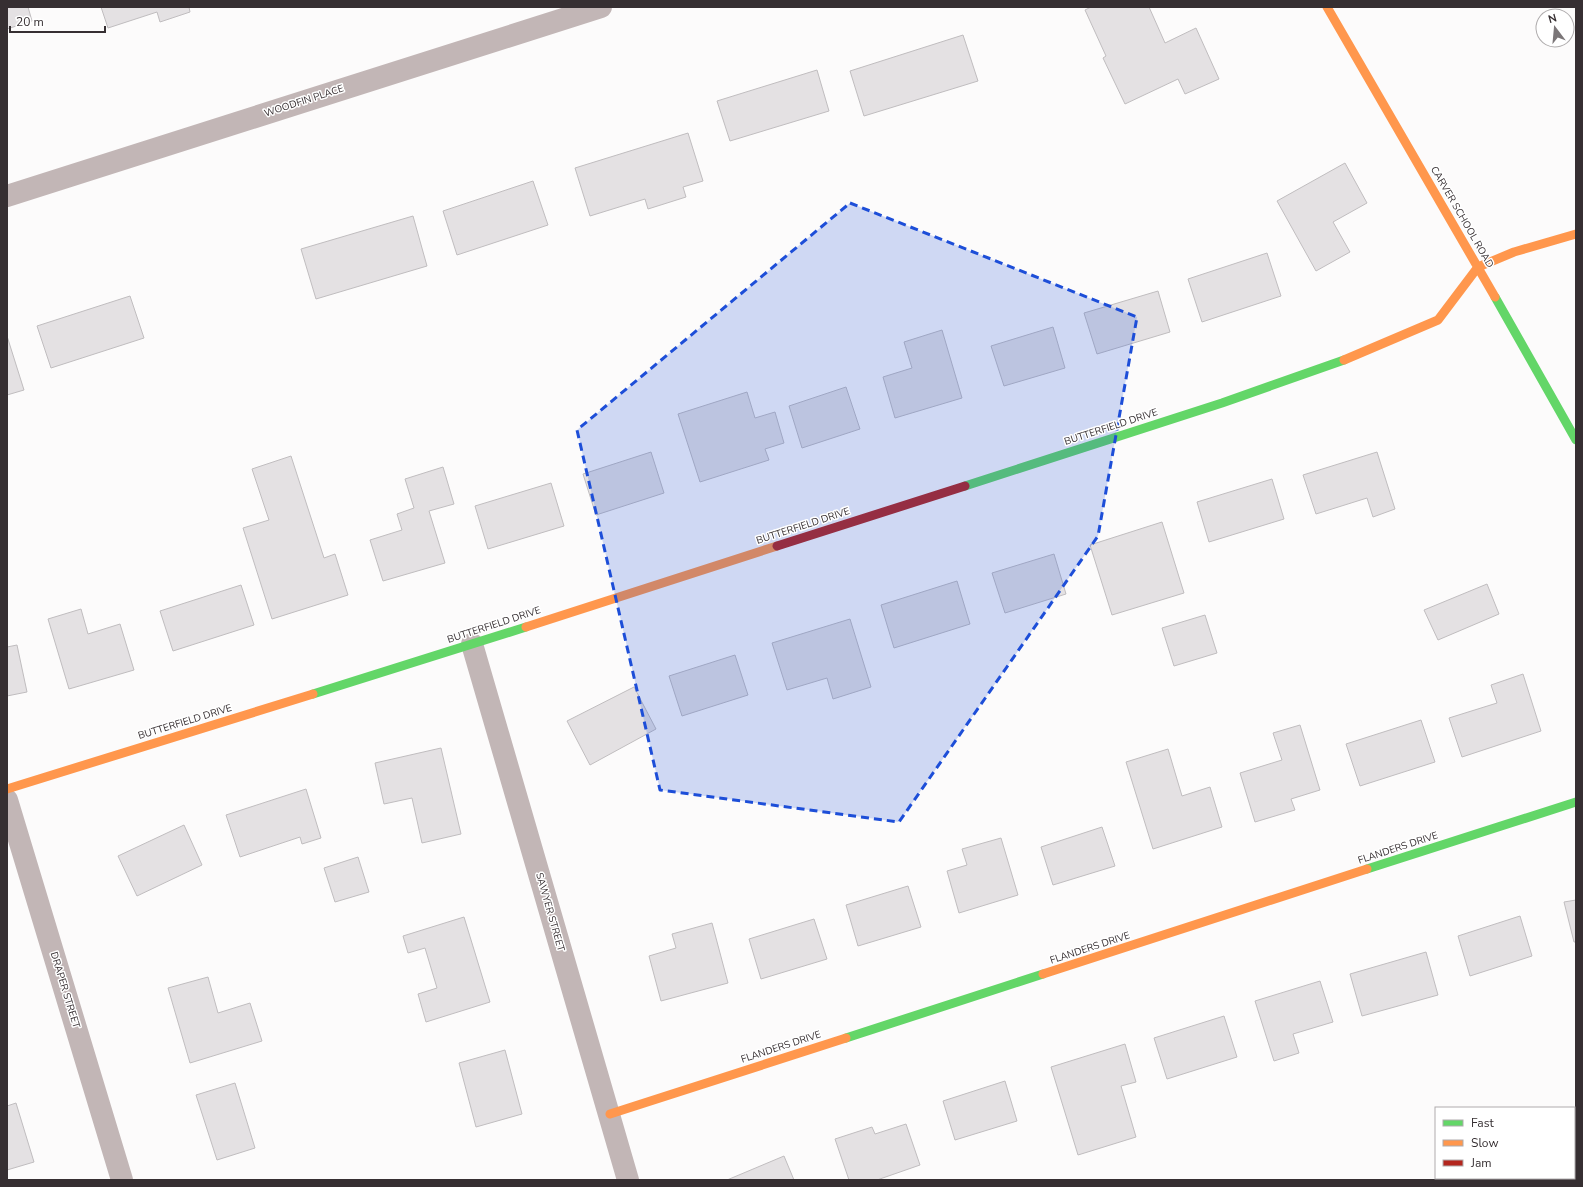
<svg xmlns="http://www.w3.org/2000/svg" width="1583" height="1187" font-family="'Nunito Sans',sans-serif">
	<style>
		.building { fill: #e4e1e3; stroke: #c0bdbf }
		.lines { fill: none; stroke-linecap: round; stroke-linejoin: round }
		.street { stroke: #c2b6b6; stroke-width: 22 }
		.fast { stroke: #63d668; stroke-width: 9 }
		.slow { stroke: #ff974d; stroke-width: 9 }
		.jam { stroke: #b3261e; stroke-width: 9 }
		.marked { fill: #1d4ed8; fill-opacity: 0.2; stroke: #1d4ed8; stroke-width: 3; stroke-dasharray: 8 5; stroke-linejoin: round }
		.labels { text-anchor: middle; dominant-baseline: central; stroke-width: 3; stroke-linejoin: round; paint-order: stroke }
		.street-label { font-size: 10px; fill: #362f32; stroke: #fff }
	</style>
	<rect width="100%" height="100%" fill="#fcfbfb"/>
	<!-- building -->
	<path class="building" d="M7,7H28L32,21L7,29Z
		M101,7H189L190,12L160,22L157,12L108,28Z
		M1091,7H1149L1165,43L1196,28L1219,79L1185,94L1178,79L1125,104L1103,58L1106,56L1085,10Z
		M963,35L978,81L864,116L850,71Z
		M817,70L829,111L730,141L717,101Z
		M688,133L703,181L683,187L686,197L648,209L645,199L590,216L575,168Z
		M1345,163L1367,203L1333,222L1350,252L1316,271L1277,201Z
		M533,181L548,225L457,255L443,211Z
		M413,216L427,266L316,299L301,249Z
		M1267,253L1281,296L1202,322L1188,279Z
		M1158,291L1170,332L1097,354L1084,313Z
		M130,296L144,338L51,368L37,326Z
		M1053,327L1065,368L1004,386L991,346Z
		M942,330L962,398L895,418L883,377L912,368L904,342Z
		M7,336L24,390L7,395Z
		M846,387L860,429L802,448L789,406Z
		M747,392L755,418L775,412L784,443L765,449L769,460L700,482L678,414Z
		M651,452L664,493L596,515L583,474Z
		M1377,452L1395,509L1373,517L1367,498L1316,514L1303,475Z
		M291,456L324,558L335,554L348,595L272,619L243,528L269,520L252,469Z
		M443,467L454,504L429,511L445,563L383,581L370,540L402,530L397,514L414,508L405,479Z
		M1272,479L1284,519L1209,542L1197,502Z
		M551,483L564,526L488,549L475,506Z
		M1162,522L1184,593L1112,615L1090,545Z
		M1054,554L1066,594L1005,613L992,573Z
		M957,581L970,624L894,648L881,605Z
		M1487,584L1499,614L1438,640L1424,610Z
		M241,585L254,625L173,651L160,611Z
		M81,609L88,634L120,624L134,670L69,689L48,619Z
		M1205,615L1217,653L1174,666L1162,628Z
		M850,619L871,687L833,699L827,678L787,690L772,643Z
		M17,645L27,692L7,696V647Z
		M735,655L748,695L682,716L669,676Z
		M1523,674L1541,731L1462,757L1449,718L1497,703L1491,685Z
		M634,687L656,729L590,765L567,721Z
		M1421,720L1435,762L1360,786L1346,744Z
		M1300,725L1320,790L1291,799L1295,810L1255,822L1240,773L1282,760L1273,733Z
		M441,748L461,834L422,843L412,798L384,804L375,763Z
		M1168,749L1182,796L1210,787L1222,827L1153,849L1126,762Z
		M306,789L321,838L302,844L300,837L240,857L226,815Z
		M184,825L202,865L137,896L118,856Z
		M1102,827L1115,866L1053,885L1041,847Z
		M1001,838L1018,895L959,913L947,871L967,865L962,849Z
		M358,857L369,892L335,902L324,868Z
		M908,886L921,927L858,946L846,905Z
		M1576,900V942H1574L1564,902Z
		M1520,916L1532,956L1470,976L1458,936Z
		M464,917L490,1002L426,1022L418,994L437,988L425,948L408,953L403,936Z
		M814,919L827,959L761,979L749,939Z
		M712,923L728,983L661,1001L649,956L676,948L672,934Z
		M1426,952L1438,995L1362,1016L1350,974Z
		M208,977L218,1013L250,1003L262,1041L190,1063L168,988Z
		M1320,981L1333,1022L1293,1034L1299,1053L1274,1061L1255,1001Z
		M1224,1016L1237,1057L1167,1079L1154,1038Z
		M1125,1044L1136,1082L1121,1086L1136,1137L1078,1155L1051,1067Z
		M505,1050L522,1114L476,1127L459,1063Z
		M1005,1081L1017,1121L955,1140L943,1101Z
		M235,1083L255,1148L217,1160L196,1095Z
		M16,1103L34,1162L7,1170V1106Z
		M906,1124L920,1165L877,1180H849L835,1139L872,1127L875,1134Z
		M784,1156L794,1180H727Z"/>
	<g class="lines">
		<!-- street -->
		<path class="street" d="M7,196L601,7
			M472,644L628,1180
			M7,800L122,1180"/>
		<!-- fast -->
		<path class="fast" d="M1495,297L1576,440
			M965,486L1222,403L1344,360
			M313,694L526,627
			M1367,869L1576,802
			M846,1038L1043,974"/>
		<!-- slow -->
		<path class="slow" d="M1327,7L1495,297
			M1344,360L1438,320L1478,267L1514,252L1576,234
			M526,627L777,546
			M7,789L313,694
			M1043,974L1367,869
			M610,1114L846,1038"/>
		<!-- jam -->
		<path class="jam" d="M777,546L965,486"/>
	</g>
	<!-- marked area -->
	<path class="marked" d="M850,203L1137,317L1098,536L899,822L660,790L577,430Z"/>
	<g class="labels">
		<!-- street labels -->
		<g class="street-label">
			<text transform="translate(304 101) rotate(-18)">WOODFIN PLACE</text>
			<text transform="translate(1462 217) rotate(60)">CARVER SCHOOL ROAD</text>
			<text transform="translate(1111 427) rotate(-18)">BUTTERFIELD DRIVE</text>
			<text transform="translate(803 526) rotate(-18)">BUTTERFIELD DRIVE</text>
			<text transform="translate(494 625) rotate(-18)">BUTTERFIELD DRIVE</text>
			<text transform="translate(185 722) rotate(-17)">BUTTERFIELD DRIVE</text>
			<text transform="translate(1398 848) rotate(-18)">FLANDERS DRIVE</text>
			<text transform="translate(550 912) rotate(74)">SAWYER STREET</text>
			<text transform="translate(1090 948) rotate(-18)">FLANDERS DRIVE</text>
			<text transform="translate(65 990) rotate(73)">DRAPER STREET</text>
			<text transform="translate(781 1047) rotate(-18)">FLANDERS DRIVE</text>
		</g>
	</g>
	<!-- border -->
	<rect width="1583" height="1187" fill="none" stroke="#362f32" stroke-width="16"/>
	<!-- legend -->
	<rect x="1435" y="1107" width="140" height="72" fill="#ffffff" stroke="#afacad"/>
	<rect x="1443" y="1120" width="20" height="6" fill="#63d668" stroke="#afacad"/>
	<text x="1471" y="1127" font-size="12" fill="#362f32">Fast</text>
	<rect x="1443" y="1140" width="20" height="6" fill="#ff974d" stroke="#afacad"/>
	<text x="1471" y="1147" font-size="12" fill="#362f32">Slow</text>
	<rect x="1443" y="1160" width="20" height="6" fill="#b3261e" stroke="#afacad"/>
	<text x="1471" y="1167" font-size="12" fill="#362f32">Jam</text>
	<!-- north arrow -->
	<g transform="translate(1555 28) rotate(344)"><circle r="19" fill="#ffffff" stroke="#afacad"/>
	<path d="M0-3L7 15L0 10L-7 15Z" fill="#7b7678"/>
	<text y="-6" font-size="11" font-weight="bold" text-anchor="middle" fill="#362f32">N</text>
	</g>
	<!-- scale -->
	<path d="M10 26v6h95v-6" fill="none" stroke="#362f32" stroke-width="2"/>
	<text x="16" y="26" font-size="12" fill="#362f32" stroke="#ffffff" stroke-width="3" paint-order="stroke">20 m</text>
</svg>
